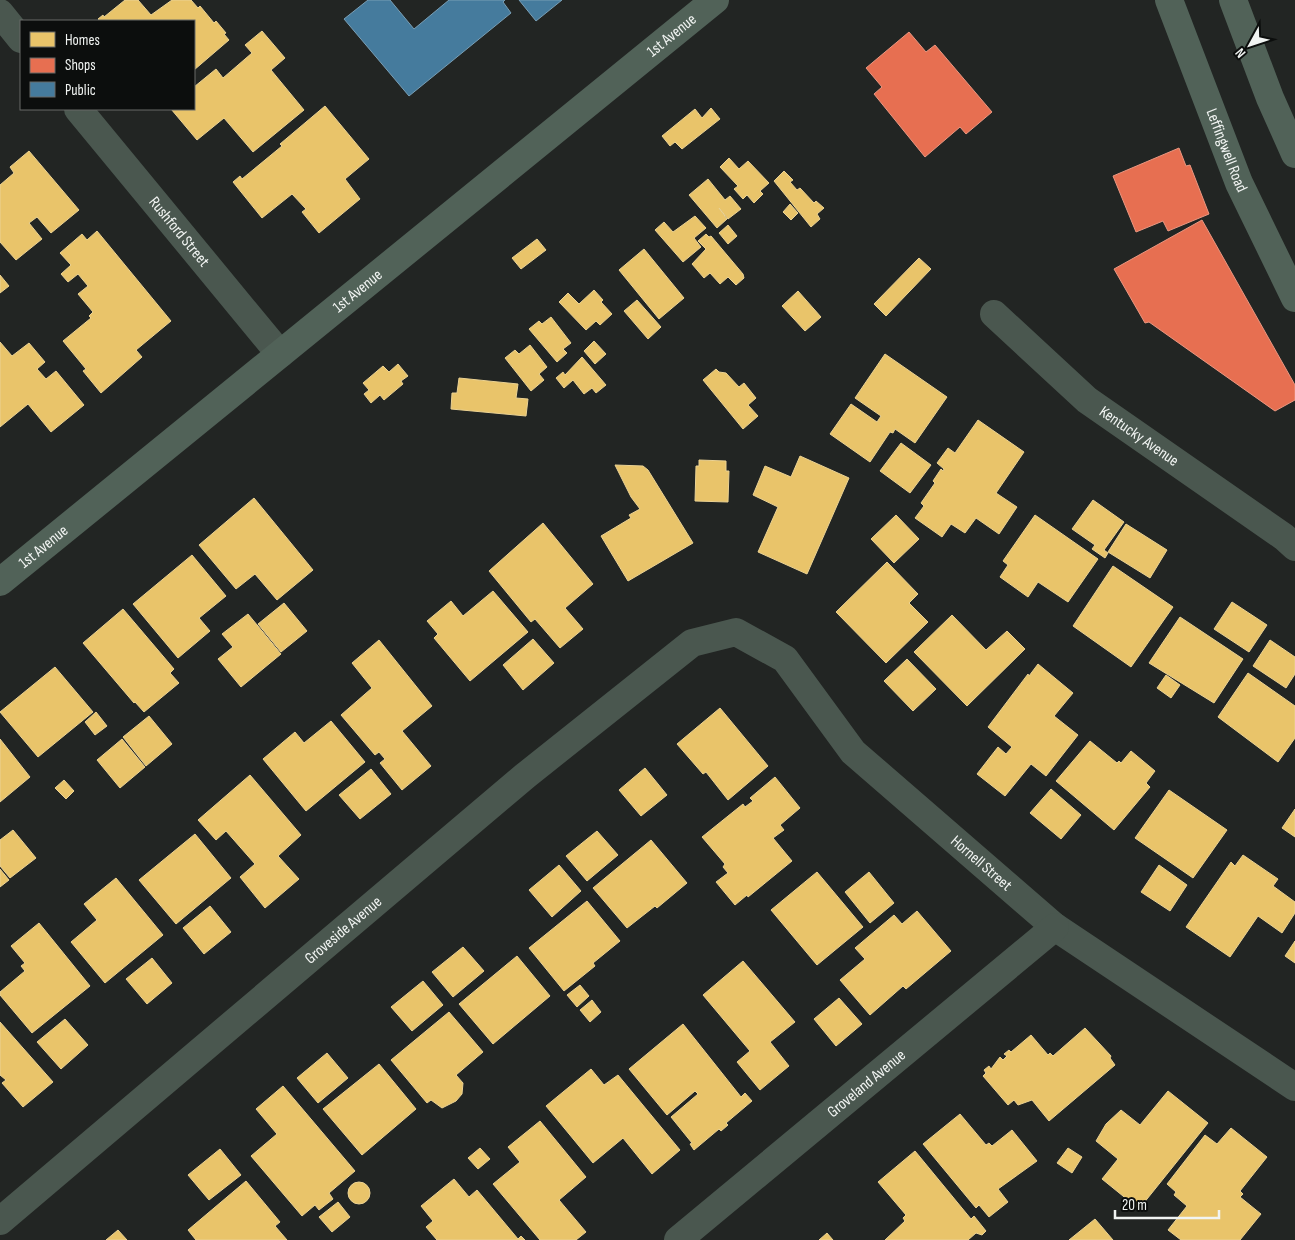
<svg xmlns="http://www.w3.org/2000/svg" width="1295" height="1240" font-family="'Sofia Sans Condensed',sans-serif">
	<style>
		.homes { fill: #e9c46a; stroke: #ebd293 }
		.shops { fill: #e76f51; stroke: #ea9781 }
		.public { fill: #457b9d; stroke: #799fb6 }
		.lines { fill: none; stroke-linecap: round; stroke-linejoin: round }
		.minor { stroke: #4a574f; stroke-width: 28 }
		.secondary { stroke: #516258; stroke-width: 28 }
		.labels { text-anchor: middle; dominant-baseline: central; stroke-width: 5; stroke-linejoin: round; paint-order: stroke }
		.street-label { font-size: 16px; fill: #f1f4f2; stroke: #0c0e0d }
	</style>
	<rect width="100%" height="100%" fill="#222523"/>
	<!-- homes -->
	<path class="homes" d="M125,0H138L151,15L172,0H191L198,8L200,6L214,23L216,21L226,33L224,34L229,40L194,70V21H100L98,19L103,15L104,17Z
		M262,31L285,58L271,70L304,110L253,152L224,118L197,140L171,109H194V87L216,69L223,78L252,53L245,45Z
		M325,106L369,159L345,179L360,199L319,233L302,212L306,209L292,194L262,218L233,182L240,176L242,179L282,146L280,144Z
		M711,108L720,119L682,149L675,142L670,146L662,136L695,109L702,118Z
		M29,151L79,210L51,233L37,217L29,223L42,239L16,260L0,242V185L14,173L10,167Z
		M729,158L739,169L748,161L769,183L760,191L763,194L754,203L747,195L743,199L734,189L738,186L720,167Z
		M784,171L793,180L790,182L797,190L800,188L814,203L816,201L824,208L817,214L820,219L811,227L774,181Z
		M708,179L725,200L730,196L741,209L728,219L719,208L727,219L717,228L689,195Z
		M790,204L798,213L791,220L783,212Z
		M695,216L706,228L694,238L701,247L683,262L655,230L664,222L673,232Z
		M728,225L737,236L728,244L719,233Z
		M97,231L171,321L136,350L142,357L101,393L83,371L86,369L63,341L91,318L89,316L93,312L78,294L88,286L78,274L68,282L61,274L71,265L60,253L82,234L87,240Z
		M706,234L709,237L711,236L743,274L744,278L736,285L728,277L720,284L710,273L704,278L692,264L706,249L698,241Z
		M537,239L546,250L521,269L512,258Z
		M644,249L684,298L659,319L619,270Z
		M919,258L931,269L886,316L874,304Z
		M0,275L9,286L0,293Z
		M594,290L603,300L601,302L612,314L600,325L596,321L586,330L559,302L568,293L579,304Z
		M798,291L821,317L805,331L782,306Z
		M637,300L661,327L648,339L624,311Z
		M551,317L571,343L563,349L567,353L557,362L529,329L539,321L542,324Z
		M594,341L606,354L595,364L584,351Z
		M0,342L12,356L29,343L45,362L37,369L46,379L56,371L84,405L51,432L28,404L0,427Z
		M530,345L547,367L539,374L544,380L531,391L505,358L515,350L519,354Z
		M885,354L947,397L915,443L895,429L893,433L890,432L870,462L830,434L851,404L877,422L881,416L855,398Z
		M582,357L606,385L596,393L592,388L584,394L573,380L564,388L556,378L563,372L565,375Z
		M398,364L408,376L401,381L403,384L384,400L380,395L371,403L364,394L369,390L363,383L383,366L389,372Z
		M716,369L719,372L726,373L739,387L744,383L756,398L748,405L758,416L743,429L703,380Z
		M459,378L518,384L516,398L528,399L526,416L451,409L452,393H457Z
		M978,420L1024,452L996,493L1017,507L999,534L976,518L965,533L951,524L942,537L915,518L924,506L921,503L935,483L933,481L941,469L943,471L944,469L937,463L948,448L955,453Z
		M901,443L931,465L910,493L880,471Z
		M800,456L849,478L807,574L758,552L778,507L753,495L765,466L791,477Z
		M699,460L726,461V471H729L728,502L695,501L696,466H699Z
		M615,465L643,466L648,470L693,543L628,581L601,536L631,518L629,515L640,509L631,497Z
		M254,498L313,570L277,600L255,574L236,589L199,545Z
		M1093,500L1124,522L1104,550L1108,553L1105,558L1092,549L1095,545L1072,529Z
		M896,515L919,539L894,563L871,539Z
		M1035,515L1098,559L1068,602L1038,582L1028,597L1000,577L1008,565L1003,561Z
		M543,523L593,584L565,608L583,629L560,648L535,619L531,622L489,571Z
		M1126,524L1167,550L1150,578L1108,552Z
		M192,555L226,596L199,618L210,631L178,658L133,604Z
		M887,562L918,594L909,603L928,622L886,663L836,612Z
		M1113,566L1173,607L1131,667L1073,626Z
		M493,591L528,632L470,681L434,638L438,634L427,621L451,601L463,616Z
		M1232,602L1267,625L1249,652L1214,629Z
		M284,603L307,631L281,652L258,624Z
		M123,609L174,669L170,673L179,683L144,712L135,702L134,703L83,643Z
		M248,614L281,654L241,687L218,659L233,647L222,634Z
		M952,615L986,650L1007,631L1025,649L967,706L914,652Z
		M1180,617L1243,659L1214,703L1149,663Z
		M533,639L554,663L523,690L503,665Z
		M379,640L432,706L402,731L431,766L402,790L380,763L385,759L379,752L375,755L341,715L372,688L352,663Z
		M1270,640L1295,657V674L1286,688L1253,666Z
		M907,659L936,689L913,711L884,681Z
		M1038,664L1073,693L1054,716L1078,735L1046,776L1031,764L1005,796L977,774L998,747L1006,754L1012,747L988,727L1028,674L1029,676Z
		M55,667L93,712L38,757L0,712Z
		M1248,673L1295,706V738L1278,762L1218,717Z
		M1166,675L1180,685L1171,698L1157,688Z
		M720,708L768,766L728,800L706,772L703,774L677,744Z
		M96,712L107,726L95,735L85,722Z
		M149,716L172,744L146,766L123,737Z
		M331,721L365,762L306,811L263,759L295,732L304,743Z
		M0,739L30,777L0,802Z
		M122,739L145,767L120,788L97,760Z
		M1090,741L1117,763L1119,761L1121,763L1131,751L1155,771L1146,783L1150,787L1114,830L1056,781Z
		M645,768L667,795L641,816L619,790Z
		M371,769L391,794L360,819L339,795Z
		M250,775L301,835L278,856L299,879L265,908L240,877L255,864L226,831L216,840L198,820Z
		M775,777L800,808L780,825L784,830L773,838L792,861L748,897L747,895L735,905L716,882L728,873L723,867L725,864L702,837L743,804L745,807L753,801L750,798Z
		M64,780L74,791L66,799L55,788Z
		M1051,789L1081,815L1061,839L1030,813Z
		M1169,790L1227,830L1193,878L1135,838Z
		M1295,809V837L1282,828Z
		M13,830L36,858L10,878L0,866V840Z
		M597,831L618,855L587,881L566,856Z
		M195,834L231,878L176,924L139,880Z
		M651,840L687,883L657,908L655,906L627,928L593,888Z
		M1243,855L1278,879L1273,886L1295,902V913L1282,933L1258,916L1230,957L1186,927L1231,862L1235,866Z
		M559,865L581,891L552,917L529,890Z
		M1159,865L1187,885L1170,911L1141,892Z
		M0,869L9,880L0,887Z
		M817,872L863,927L817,965L771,910Z
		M869,872L894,903L870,923L845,892Z
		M116,878L163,935L105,983L71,942L97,920L84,904Z
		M587,901L620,941L593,963L595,966L564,991L529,948Z
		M210,906L231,932L204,954L183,928Z
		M917,911L951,951L906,989L903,986L870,1015L840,980L865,959L855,948L894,915L902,924Z
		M39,923L90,986L32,1033L0,995V992L25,971L21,966L25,963L11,946Z
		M1295,941V963L1285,956Z
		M463,947L484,971L453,997L432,972Z
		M517,956L550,996L493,1044L459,1004Z
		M152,958L172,983L147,1004L126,979Z
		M743,961L795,1022L770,1042L789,1066L760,1090L737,1062L750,1051L703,995Z
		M423,981L443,1005L412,1031L391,1007Z
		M580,985L589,996L577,1007L567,995Z
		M839,998L862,1024L836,1046L814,1019Z
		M592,1000L601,1012L590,1022L580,1010Z
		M449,1012L483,1052L456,1075L463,1083L462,1094L456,1101L442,1108L431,1100L427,1103L391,1060Z
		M65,1019L88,1045L61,1069L37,1042Z
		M0,1022L53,1082L23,1107L2,1083L6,1080L0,1075Z
		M683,1024L741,1097L745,1093L752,1101L726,1123L728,1125L721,1131L719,1129L694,1150L690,1144L692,1143L671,1117L698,1094L695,1091L667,1115L629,1069Z
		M1085,1028L1111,1056L1110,1058L1115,1065L1049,1121L1032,1100L1018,1105L1014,1100L1008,1105L983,1076L986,1073L984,1070L989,1066L991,1069L1000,1057L1003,1060L1007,1056L1004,1054L1009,1050L1011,1052L1031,1035L1048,1055L1050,1053L1053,1056Z
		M327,1053L348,1078L318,1103L297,1078Z
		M379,1064L416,1109L362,1155L323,1109Z
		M591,1069L604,1085L618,1075L680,1150L652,1174L623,1138L593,1163L546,1106Z
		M283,1086L355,1171L329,1193L333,1199L319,1210L315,1205L302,1216L251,1156L277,1134L256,1109Z
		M1168,1091L1208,1123L1139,1209L1102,1179L1118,1159L1096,1141L1106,1124L1121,1110L1140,1125Z
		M960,1114L986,1145L989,1143L992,1146L1012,1130L1037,1161L998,1189L1008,1202L989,1217L979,1205L976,1208L923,1144Z
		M540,1121L586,1177L559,1200L586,1232L576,1240H540L493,1184L520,1162L508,1147Z
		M1231,1128L1267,1157L1240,1191L1243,1194L1240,1197L1261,1214L1240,1240H1181L1168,1230L1187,1206L1174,1195L1176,1192L1167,1184L1205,1135L1217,1144Z
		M480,1148L490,1159L478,1169L468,1158Z
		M1068,1148L1082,1157L1072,1173L1057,1163Z
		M220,1149L241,1175L209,1200L188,1175Z
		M915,1151L971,1219L974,1216L986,1231L982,1235L976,1233L968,1240H885L905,1221L903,1218L906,1215L878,1182Z
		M454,1179L469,1197L477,1190L518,1239L521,1236L525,1240H437L426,1227L433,1221L421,1206Z
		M246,1181L280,1222L275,1226L287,1240H196L188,1230Z
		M348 1193a11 11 0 1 1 22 0a11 11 0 1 1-22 0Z
		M338,1202L350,1217L332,1232L319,1217Z
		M1095,1219L1113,1240H1069Z
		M118,1230L127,1240H106Z
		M827,1233L833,1240H819Z"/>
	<!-- shops -->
	<path class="shops" d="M909,32L926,52L935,45L992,112L966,134L960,127L925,157L874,94L882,87L866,68Z
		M1179,148L1186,166L1190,165L1209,214L1168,231L1163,221L1136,232L1113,176Z
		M1202,220L1295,385V400L1275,411L1149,322L1145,323L1114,269Z"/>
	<!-- public -->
	<path class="public" d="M368,0H390L414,29L449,0H505L503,2L511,13L409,96L344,19Z
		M519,0H562L536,21Z"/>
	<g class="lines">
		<!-- minor -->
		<g class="minor">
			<path d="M0,13L21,39"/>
			<path id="s1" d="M78,109L280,354"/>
			<path id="s2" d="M994,314L1087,400L1284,537L1295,547"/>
			<path id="s3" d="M0,1221L525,776L692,643L736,632L785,659L853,752L1055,927L1295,1087"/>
			<path id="s4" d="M678,1240L1055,927"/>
		</g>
		<!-- secondary -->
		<g class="secondary">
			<path id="s5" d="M1169,0L1239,183L1295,298"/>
			<path d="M1233,0L1270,98L1295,154"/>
			<path id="s6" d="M0,582L715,0"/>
		</g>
	</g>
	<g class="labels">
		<!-- street labels -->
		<g class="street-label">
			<text stroke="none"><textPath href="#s6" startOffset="866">1st Avenue</textPath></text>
			<text stroke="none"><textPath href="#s5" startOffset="161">Leffingwell Road</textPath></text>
			<text stroke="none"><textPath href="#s1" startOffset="159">Rushford Street</textPath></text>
			<text stroke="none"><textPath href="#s6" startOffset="461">1st Avenue</textPath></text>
			<text stroke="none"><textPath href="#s2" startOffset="190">Kentucky Avenue</textPath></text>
			<text stroke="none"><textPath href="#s6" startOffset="56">1st Avenue</textPath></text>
			<text stroke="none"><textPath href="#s3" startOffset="1288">Hornell Street</textPath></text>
			<text stroke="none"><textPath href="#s3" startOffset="450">Groveside Avenue</textPath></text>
			<text stroke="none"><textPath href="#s4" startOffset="245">Groveland Avenue</textPath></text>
		</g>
	</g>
	<!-- legend -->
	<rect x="20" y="20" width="175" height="90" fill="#0c0e0d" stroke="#686a69"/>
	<rect x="30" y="32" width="25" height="15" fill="#e9c46a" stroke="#686a69"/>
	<text x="65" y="45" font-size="15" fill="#f1f4f2">Homes</text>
	<rect x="30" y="58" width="25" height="15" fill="#e76f51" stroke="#686a69"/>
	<text x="65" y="70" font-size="15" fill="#f1f4f2">Shops</text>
	<rect x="30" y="82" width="25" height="15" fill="#457b9d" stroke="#686a69"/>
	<text x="65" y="95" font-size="15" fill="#f1f4f2">Public</text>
	<!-- north arrow -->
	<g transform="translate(1250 45) rotate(230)" stroke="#0c0e0d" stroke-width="4" paint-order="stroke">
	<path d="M0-4L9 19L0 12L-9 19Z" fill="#f1f4f2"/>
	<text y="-8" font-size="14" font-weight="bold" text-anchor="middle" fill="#f1f4f2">N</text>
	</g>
	<!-- scale -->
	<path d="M1115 1210v8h104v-8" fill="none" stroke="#f1f4f2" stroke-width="2.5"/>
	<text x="1122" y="1210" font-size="15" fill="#f1f4f2" stroke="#0c0e0d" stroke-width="4" paint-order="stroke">20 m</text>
</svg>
